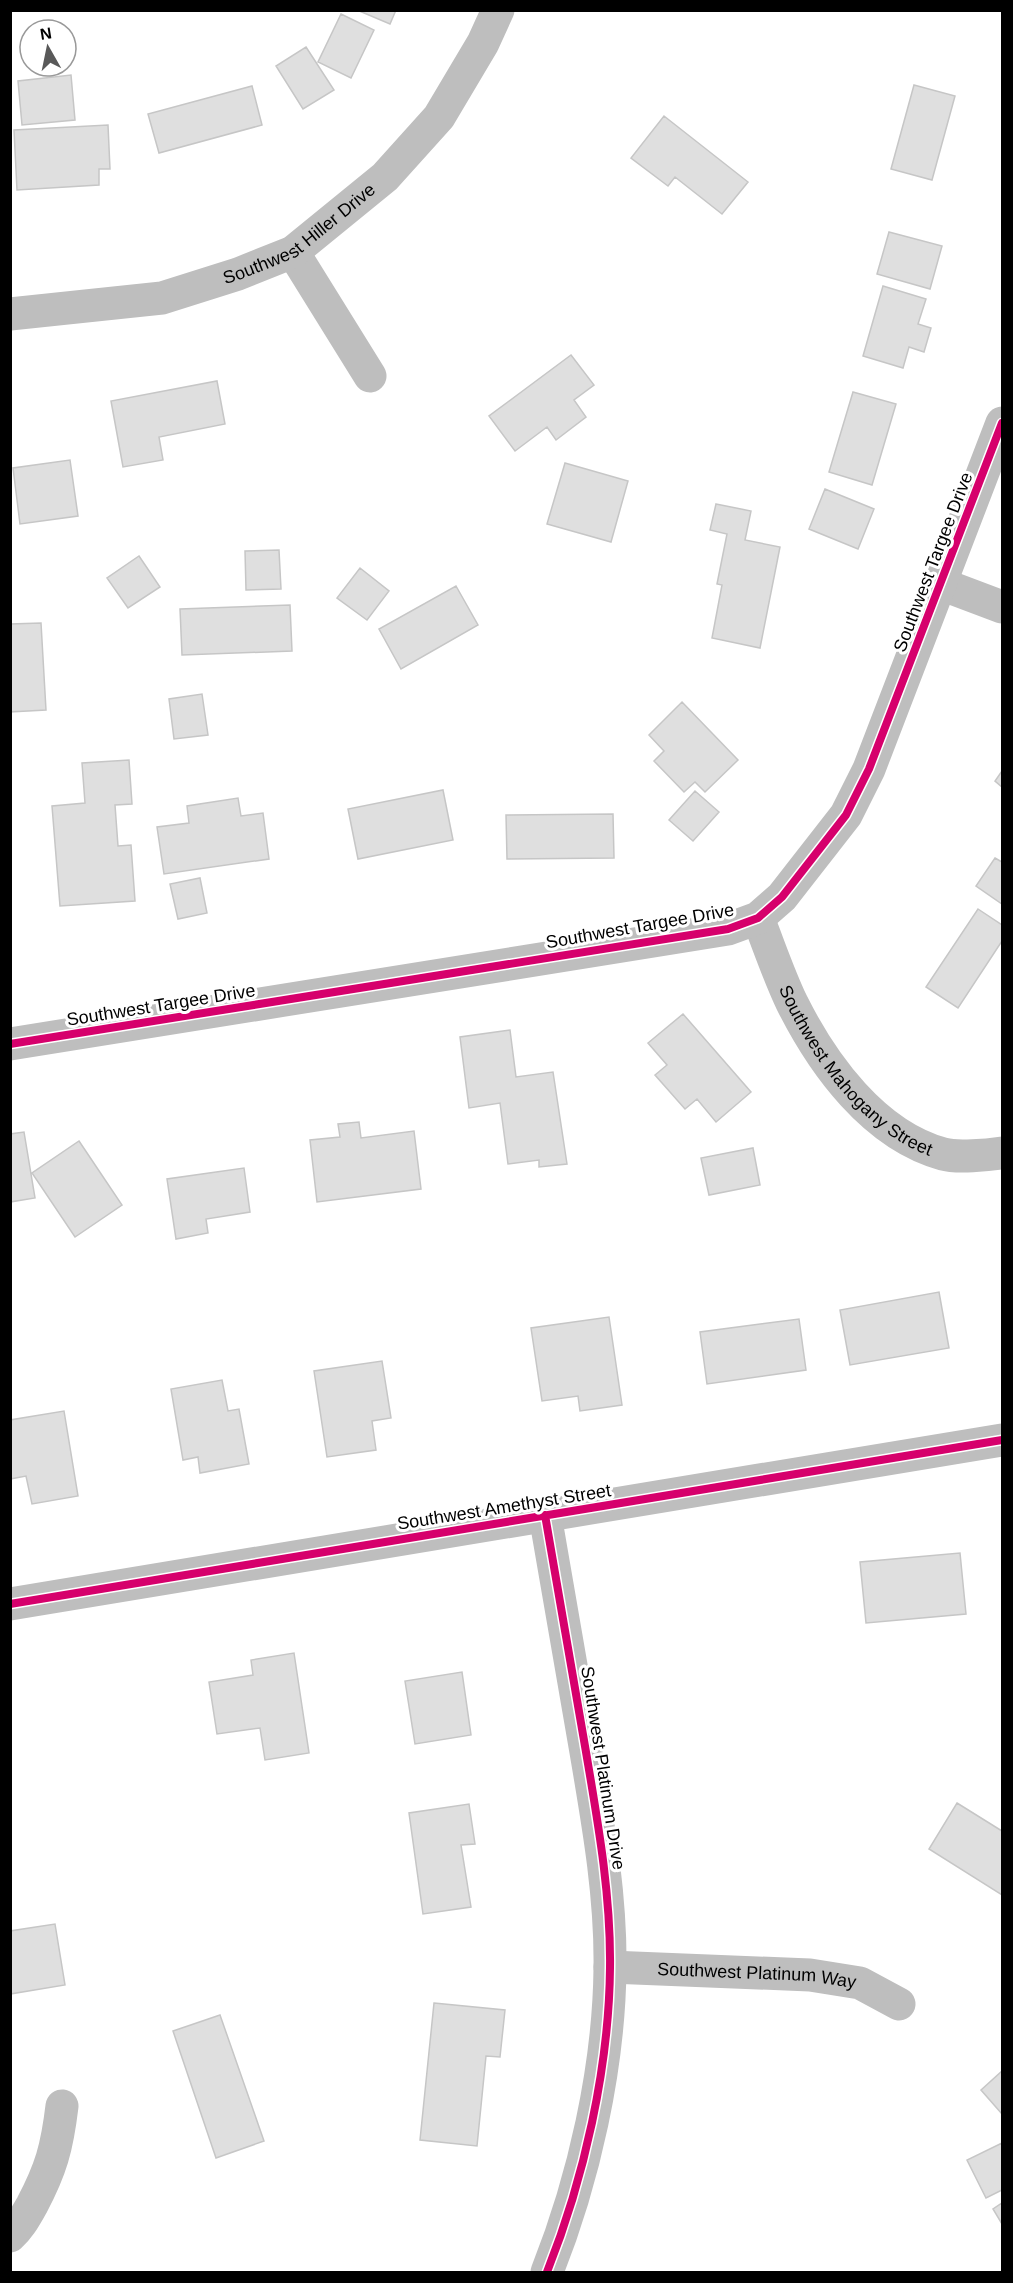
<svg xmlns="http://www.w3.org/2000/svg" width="1013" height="2283" font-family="Helvetica,sans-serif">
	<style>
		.building { fill: #dfdfdf; stroke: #c6c6c6; stroke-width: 1.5 }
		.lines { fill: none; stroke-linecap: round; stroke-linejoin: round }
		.street { stroke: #bebebe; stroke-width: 33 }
		.cycleway-casing { stroke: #fff; stroke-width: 11 }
		.cycleway { stroke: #d6006c; stroke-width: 8 }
		.labels { text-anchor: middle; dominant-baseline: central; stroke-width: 6; stroke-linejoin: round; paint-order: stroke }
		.street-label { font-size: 18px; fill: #000; stroke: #fff }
	</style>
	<rect width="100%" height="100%" fill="#fff"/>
	<!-- building -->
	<path class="building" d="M357,10H396L390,24Z
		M341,14L374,30L351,78L318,62Z
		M306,47L334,90L303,109L276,66Z
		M71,75L75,120L22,125L18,81Z
		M914,85L955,96L932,180L891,169Z
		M252,86L262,125L159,153L148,114Z
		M664,116L748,182L722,214L675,177L668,186L631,158Z
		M108,125L110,169H99V185L17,190L14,130Z
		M889,232L942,246L930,289L877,274Z
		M883,286L926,299L918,324L931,328L924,352L909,347L903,368L863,356Z
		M571,355L594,385L574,400L586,417L556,440L547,427L515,451L489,416Z
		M217,381L225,424L159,437L163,460L123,467L111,401Z
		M853,392L896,404L872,485L829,472Z
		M70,460L78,516L20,524L13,468Z
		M565,463L628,481L611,542L547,524Z
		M825,489L874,509L858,549L809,529Z
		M716,504L751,511L745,540L780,547L760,648L712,638L722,585L717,584L727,534L710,530Z
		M279,550L281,589L246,590L245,551Z
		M139,556L160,587L128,608L107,578Z
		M360,568L389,591L367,620L337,598Z
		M456,586L478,625L401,669L379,629Z
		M290,605L292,651L182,655L180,609Z
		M41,623L46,710L10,712V624Z
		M202,694L208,735L174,739L169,699Z
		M682,702L738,760L705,792L695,782L684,792L654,761L664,751L649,735Z
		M129,760L132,804L115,805L118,846L131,845L135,901L60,906L52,806L85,803L82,763Z
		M1002,771V787L995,781Z
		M443,790L453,840L358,859L348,809Z
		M695,791L719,812L693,841L669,820Z
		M238,798L241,816L263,813L269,859L164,874L157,827L189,823L187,806Z
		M613,814L614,858L507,859L506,815Z
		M995,858L1002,862V904L976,886Z
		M200,878L207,913L178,919L170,884Z
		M978,909L1002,925V941L958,1008L926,987Z
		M683,1014L751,1092L716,1122L697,1099L685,1109L655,1075L667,1065L648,1043Z
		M510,1030L516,1077L553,1072L567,1164L539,1167V1160L508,1164L500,1103L469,1108L460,1037Z
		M359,1122L361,1138L414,1131L421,1189L317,1202L310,1140L340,1137L338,1124Z
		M24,1132L35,1198L10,1202V1134Z
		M79,1141L122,1205L75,1237L32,1173Z
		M753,1148L760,1185L709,1195L701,1158Z
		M244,1168L250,1212L206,1219L208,1233L176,1239L167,1179Z
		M939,1292L949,1348L850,1365L840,1310Z
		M609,1317L622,1405L580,1411L578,1396L542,1401L531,1328Z
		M799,1319L806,1370L707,1384L700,1332Z
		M382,1361L391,1418L372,1421L376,1450L327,1457L314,1371Z
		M222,1380L228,1411L239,1409L249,1464L200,1473L198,1457L183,1460L171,1389Z
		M64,1411L78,1496L32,1504L26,1476L10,1479V1420Z
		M960,1553L966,1614L866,1623L860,1562Z
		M294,1653L309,1753L265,1760L260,1728L217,1734L209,1682L253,1675L251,1660Z
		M462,1672L471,1735L415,1744L405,1681Z
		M957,1803L1002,1831V1895L929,1849Z
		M469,1804L475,1844L461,1845L471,1907L423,1914L409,1813Z
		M55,1924L65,1985L10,1994V1931Z
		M434,2003L505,2010L500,2057L486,2056L477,2146L420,2140Z
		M220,2015L264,2141L216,2158L173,2031Z
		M1002,2071V2114L981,2090Z
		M1002,2143V2190L986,2198L967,2160Z
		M1002,2203V2224L993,2209Z"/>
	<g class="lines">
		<!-- street -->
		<g class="street">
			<path d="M293,252L370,376"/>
			<path id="s1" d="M10,314L162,298L238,274L293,252L385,177L439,117L483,43L498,10"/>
			<path d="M941,584L1002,607"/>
			<path id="s2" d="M758,918C769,946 779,976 792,1003C823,1065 874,1135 943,1154C957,1158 988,1155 1002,1153"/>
			<path d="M10,1044L728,929L758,918L782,897L846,815L869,769L1002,423"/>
			<path d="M545,1515C559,1594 572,1673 586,1752C598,1823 611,1895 610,1968C609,2068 584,2179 547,2272"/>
			<path d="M10,1604L1002,1440"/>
			<path id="s3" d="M610,1967L810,1975L860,1983L899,2004"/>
			<path d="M10,2236C20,2227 25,2217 32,2205C51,2169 57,2148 62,2106"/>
		</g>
		<!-- cycleway casing -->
		<g class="cycleway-casing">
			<path id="cycleway" d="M10,1044L728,929L758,918L782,897L846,815L869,769L1002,423
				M545,1515C559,1594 572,1673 586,1752C598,1823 611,1895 610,1968C609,2068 584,2179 547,2272
				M10,1604L1002,1440"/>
		</g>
		<!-- cycleway -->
		<use href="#cycleway" class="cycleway"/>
	</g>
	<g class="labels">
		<!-- street labels -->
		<g class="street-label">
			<text stroke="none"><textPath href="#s1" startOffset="306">Southwest Hiller Drive</textPath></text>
			<text transform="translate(933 562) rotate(-69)">Southwest Targee Drive</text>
			<text transform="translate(640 926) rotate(-10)">Southwest Targee Drive</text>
			<text transform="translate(161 1005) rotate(-9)">Southwest Targee Drive</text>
			<text stroke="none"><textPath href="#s2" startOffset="186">Southwest Mahogany Street</textPath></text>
			<text transform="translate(504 1507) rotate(-9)">Southwest Amethyst Street</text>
			<text transform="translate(603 1768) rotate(81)">Southwest Platinum Drive</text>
			<text stroke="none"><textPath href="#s3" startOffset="147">Southwest Platinum Way</textPath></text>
		</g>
	</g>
	<!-- border -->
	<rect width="1013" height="2283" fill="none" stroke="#000000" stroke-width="24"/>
	<!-- north arrow -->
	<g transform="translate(48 48) rotate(351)"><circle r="28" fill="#ffffff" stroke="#999999" stroke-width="1.5"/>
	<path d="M0-4.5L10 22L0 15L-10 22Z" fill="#595959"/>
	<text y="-9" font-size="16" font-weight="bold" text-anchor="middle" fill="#000000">N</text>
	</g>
</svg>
